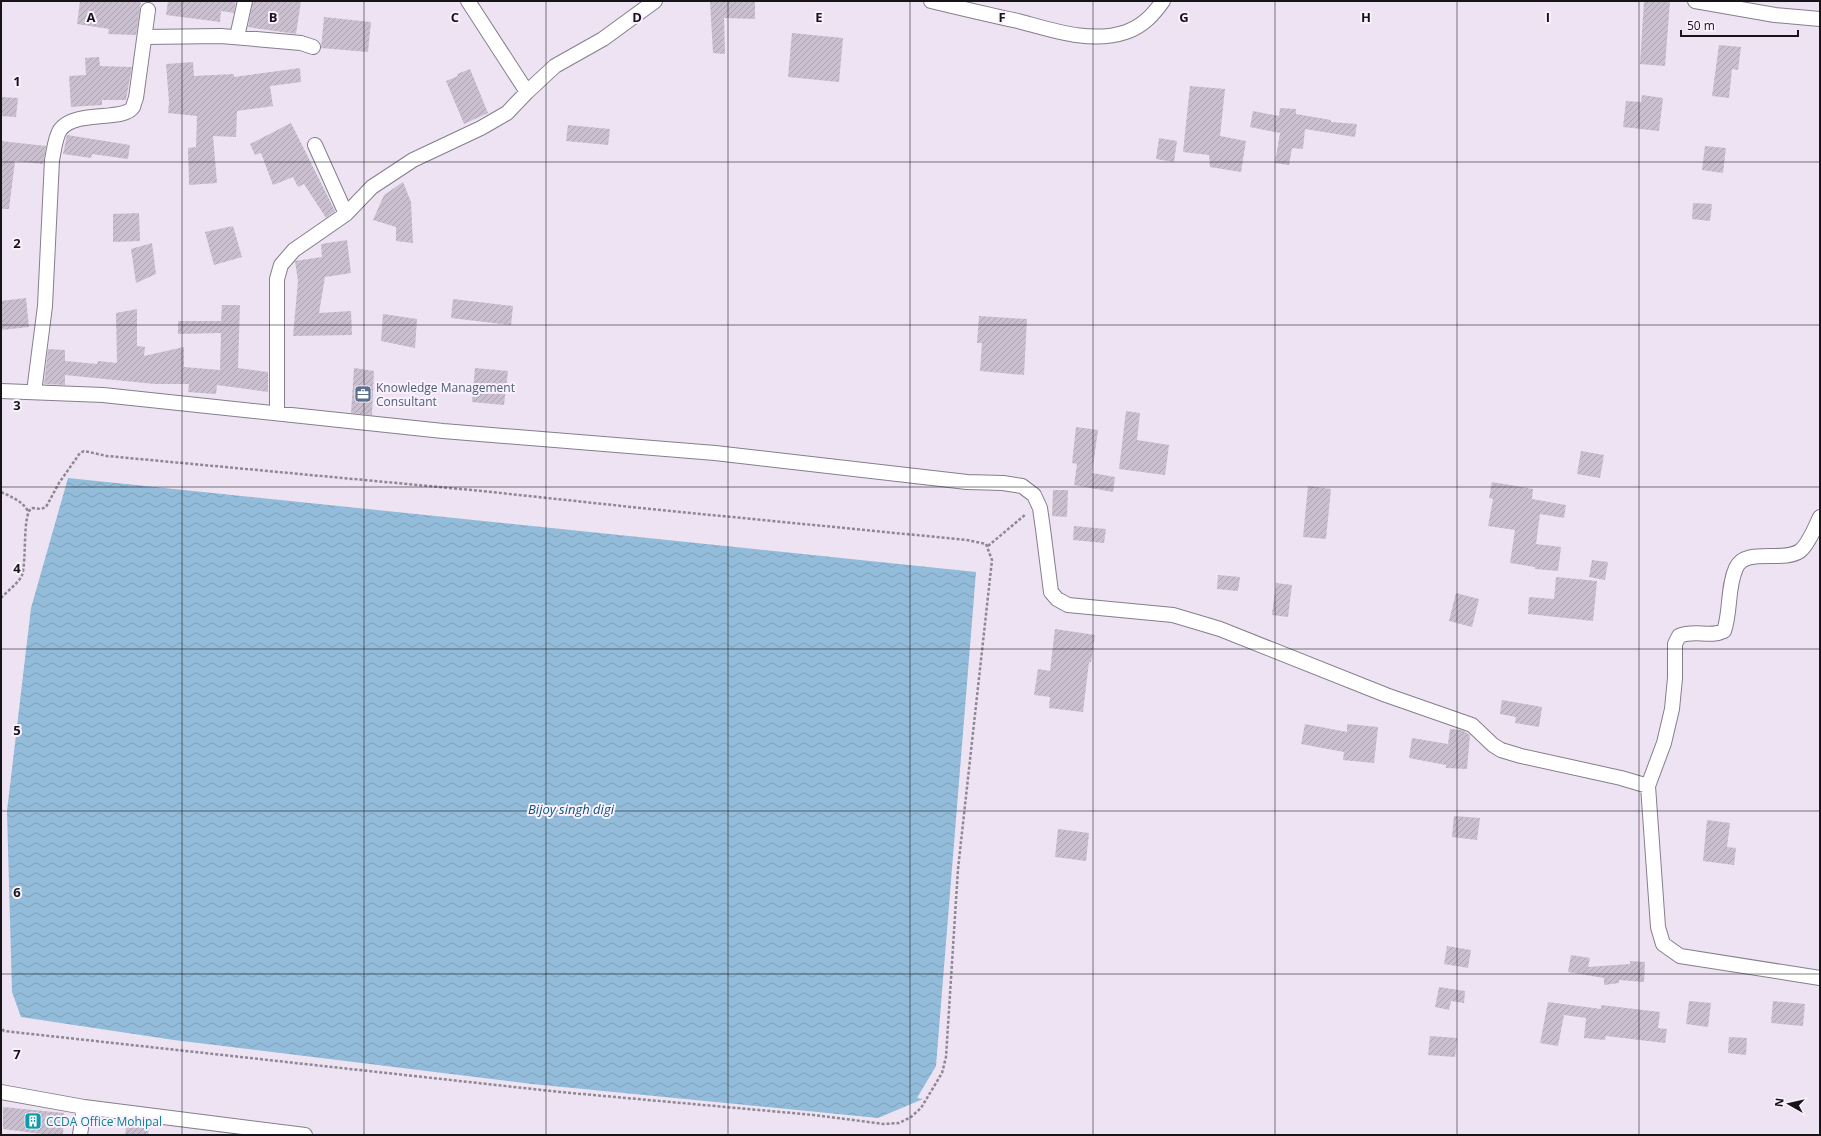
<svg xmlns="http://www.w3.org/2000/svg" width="1821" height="1136" font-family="'Open Sans',sans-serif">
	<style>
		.water { fill: url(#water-waves) }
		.building { fill: url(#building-hatch) }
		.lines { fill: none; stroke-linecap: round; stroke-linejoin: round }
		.street-casing { stroke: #867e8c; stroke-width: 16 }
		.path { stroke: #8f8893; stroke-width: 2.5; stroke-dasharray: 3 2; stroke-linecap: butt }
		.street { stroke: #fff; stroke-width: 14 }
		.grid { fill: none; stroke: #171419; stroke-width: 1; stroke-opacity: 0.55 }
		.labels { text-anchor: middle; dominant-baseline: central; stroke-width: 4; stroke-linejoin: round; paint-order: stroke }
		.service-label { font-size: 12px; fill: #4e5e75; stroke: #f9f1fe; text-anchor: start }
		.culture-label { font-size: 12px; fill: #0d838f; stroke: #f9f1fe; text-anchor: start }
		.water-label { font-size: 13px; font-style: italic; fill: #0a547b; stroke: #f9f1fe }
		.grid-label { font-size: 13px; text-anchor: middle; font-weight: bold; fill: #171419; stroke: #f9f1fe; stroke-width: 4; stroke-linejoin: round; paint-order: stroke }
	</style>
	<defs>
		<pattern id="water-waves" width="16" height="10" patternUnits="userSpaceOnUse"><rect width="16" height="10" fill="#92bcd9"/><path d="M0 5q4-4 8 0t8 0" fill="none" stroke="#7da1ba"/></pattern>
		<pattern id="building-hatch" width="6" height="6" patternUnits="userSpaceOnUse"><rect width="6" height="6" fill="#c9bfce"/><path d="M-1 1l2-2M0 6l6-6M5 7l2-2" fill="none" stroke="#aca3b0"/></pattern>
	</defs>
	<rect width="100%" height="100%" fill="#ede3f2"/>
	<!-- water -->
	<path class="water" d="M68,478L976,572L936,1066L917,1098L923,1099L878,1118L532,1084L174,1040L21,1017L12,992L7,811L31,608Z"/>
	<!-- building -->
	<path class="building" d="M80,1H141L136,35L108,34L109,29L77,24Z
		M168,1H236L234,13L221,11L220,22L166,15Z
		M253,1H301L296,34L248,27Z
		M710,1H755V19L724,18L725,54L713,53Z
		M1644,1H1670L1665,66L1640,64Z
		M324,17L371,22L368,52L321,48Z
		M792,33L843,38L839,82L788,77Z
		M1719,45L1741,47L1738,70L1732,69L1729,98L1712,96Z
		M99,57L100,66L132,67L126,100H102V105L71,107L69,76L86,75L85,58Z
		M193,62L194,76L234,74V77L300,68L301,82L270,86L273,106L237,111L236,137L213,136L217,183L189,185L188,148L196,147L197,116L168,113L169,102L166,64Z
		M470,69L488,113L464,124L446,81L458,76L457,74Z
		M1190,86L1225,89L1220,136L1246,141L1241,172L1210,167L1209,155L1183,152Z
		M1642,95L1663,98L1659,131L1623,127L1626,101L1641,102Z
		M1,97L18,98L16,117L1,116Z
		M1280,108L1296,109V114L1331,120V122L1357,124L1355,137L1305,129L1303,149L1292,148L1289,165L1275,163L1280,133L1250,127L1253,111L1279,116Z
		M291,123L335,211L326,218L304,184L298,187L293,177L273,185L261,153L255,155L250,144Z
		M568,125L610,129L608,145L566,141Z
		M67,135L130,145L128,159L92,154L91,158L63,154Z
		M1159,138L1177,141L1174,162L1156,159Z
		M1,141L46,146L43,164L15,161L9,209H1Z
		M1705,146L1726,148L1723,173L1702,170Z
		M403,182L411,202L413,243L396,241V227L373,220L384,195Z
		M1693,203L1712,204L1710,221L1692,219Z
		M139,213L140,241L113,242V214Z
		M233,226L242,257L214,265L205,232Z
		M347,240L351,273L325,277L319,313L351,311L352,335L293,336L298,281L295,261L322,257L321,244Z
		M152,243L156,274L136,283L131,249Z
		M26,298L29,327L1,330V301Z
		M453,299L513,306L511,325L451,318Z
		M222,305H240L238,368L268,372V392L217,385L216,394L188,392L189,384H155L65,375V385L44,384L48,349L65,350V361L97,364L98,361L117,363L116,313L137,309V346L145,347L144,356L184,347V367L220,370L221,333L178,334V321H221Z
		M383,314L417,319L415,348L381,341Z
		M979,316L1027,319L1024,375L980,371L982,343H977Z
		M354,368L374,371L372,415L351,413Z
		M475,368L508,371L504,405L472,402Z
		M1126,411L1140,413L1137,440L1169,445L1165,475L1119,469Z
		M1076,427L1098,430L1092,473L1115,477L1113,492L1074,485L1077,464L1072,463Z
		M1581,451L1604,455L1600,478L1577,474Z
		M1492,482L1533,489L1532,499L1566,505L1564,518L1540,514L1536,544L1561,547L1558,571L1535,569V567L1510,563L1515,530L1488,526L1493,499L1489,498Z
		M1308,486L1331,489L1326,539L1303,537Z
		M1053,490H1068L1067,517L1052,516Z
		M1074,526L1106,529L1104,543L1073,540Z
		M1592,560L1608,562L1605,580L1589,577Z
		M1218,575L1240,577L1238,591L1217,589Z
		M1556,577L1597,581L1593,621L1528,614L1529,597L1554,599Z
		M1276,583L1292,585L1288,617L1272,615Z
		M1456,593L1479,599L1472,627L1449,621Z
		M1055,629L1095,635L1091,662H1089L1083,712L1049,708L1050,697L1034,695L1038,669L1050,671Z
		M1502,700L1542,707L1539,727L1515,723L1516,717L1500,714Z
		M1305,724L1347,732V724L1378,727L1374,763L1343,760L1344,752L1301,744Z
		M1450,729L1462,730L1470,735L1467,769L1446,768V765L1409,758L1412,738L1448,744Z
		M1454,816L1480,818L1477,840L1452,837Z
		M1707,820L1730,823L1727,847L1736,848L1734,865L1703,861Z
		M1058,829L1089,833L1086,861L1055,857Z
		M1447,946L1471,950L1468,968L1444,964Z
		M1571,955L1590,958L1588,967L1630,964V961L1645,962L1644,982L1619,980V983L1604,985V978L1568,972Z
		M1439,987L1465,991L1464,1003L1451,1001L1449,1010L1435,1007Z
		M1689,1001L1711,1003L1708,1027L1686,1024Z
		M1773,1001L1805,1004L1803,1026L1771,1023Z
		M1548,1002L1601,1009V1005L1660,1012L1658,1028L1667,1029L1665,1043L1606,1036L1605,1040L1584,1038L1586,1018L1564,1015L1558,1046L1540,1043Z
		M1430,1036L1457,1038L1455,1057L1428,1055Z
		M1729,1037L1747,1038L1746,1055L1728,1053Z
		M3,1107L64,1113L63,1135H50L3,1129Z
		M127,1121L150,1124L148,1135H125Z"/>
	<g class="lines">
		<!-- street casing -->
		<g class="street-casing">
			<path id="street" d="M468,1L527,92
				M931,1C960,8 989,15 1018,21C1052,30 1091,44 1126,32C1143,26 1153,15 1163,1
				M1695,1L1775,15L1820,19
				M145,37L221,36L301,43L313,47
				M237,37L245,1
				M315,145L346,214
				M1,391L103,395L443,431L715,453L967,482L1003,483L1022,486L1034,495L1040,508L1043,529L1051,592L1057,599L1068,605L1173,615L1220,629L1386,695L1472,725L1493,745L1501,750L1521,756L1621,778L1648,786
				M34,392L45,306L52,160C54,151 55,138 60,130C75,109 124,122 133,107C134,104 135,100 136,98L148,10
				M277,413V279L281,265L294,250L346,214L372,187L413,160L481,128L507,113L527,92L555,66L603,39L655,1
				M1820,517C1816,526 1808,545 1800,551C1782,563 1745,547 1736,568C1727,588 1731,611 1724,631C1709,638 1696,629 1679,636L1675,644V678L1672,709L1664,743L1648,786L1658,927L1663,944L1680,956L1820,978
				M1,1092L84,1107L305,1135
				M80,1135L84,1107"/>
		</g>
		<!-- path -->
		<path class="path" d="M1,492C12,497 22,501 28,511
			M988,546L1026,514
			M1,598C7,591 19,583 22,575C27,560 22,513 32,508L41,509L46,507L59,483L80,453L84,451L107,456L482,491L650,509L967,540L986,544L992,560L958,869L946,1057L942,1073L921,1108L911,1117L899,1123L884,1124L814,1115L560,1092L4,1031L1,1028"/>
		<!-- street -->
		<use href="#street" class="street"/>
	</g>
	<!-- grid -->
	<path class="grid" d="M182,1V1135M364,1V1135M546,1V1135M728,1V1135M910,1V1135M1093,1V1135M1275,1V1135M1457,1V1135M1639,1V1135M1,162H1820M1,325H1820M1,487H1820M1,649H1820M1,811H1820M1,974H1820"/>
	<!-- icons -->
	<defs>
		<g id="office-square" transform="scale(0.9)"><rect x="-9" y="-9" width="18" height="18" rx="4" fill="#5c6f8a" stroke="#f9f1fe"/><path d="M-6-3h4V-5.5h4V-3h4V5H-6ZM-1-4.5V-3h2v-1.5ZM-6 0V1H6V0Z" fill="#fff"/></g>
		<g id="building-square" transform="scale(0.9)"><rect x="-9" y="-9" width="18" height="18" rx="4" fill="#0f9aa8" stroke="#f9f1fe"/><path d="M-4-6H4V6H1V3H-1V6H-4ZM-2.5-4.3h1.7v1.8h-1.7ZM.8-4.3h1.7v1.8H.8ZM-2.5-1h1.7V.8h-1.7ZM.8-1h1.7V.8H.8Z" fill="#fff"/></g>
	</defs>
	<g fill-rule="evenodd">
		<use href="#office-square" x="363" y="394"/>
		<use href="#building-square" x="33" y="1121"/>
	</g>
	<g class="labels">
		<!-- service labels -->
		<g class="service-label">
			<text x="376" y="387">Knowledge Management<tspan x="376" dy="14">Consultant</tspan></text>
		</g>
		<!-- culture labels -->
		<g class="culture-label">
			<text x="46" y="1121">CCDA Office Mohipal</text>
		</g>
		<!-- water labels -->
		<g class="water-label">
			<text x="571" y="809">Bijoy singh digi</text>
		</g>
	</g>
	<g class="grid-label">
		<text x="91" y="22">A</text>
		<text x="273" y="22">B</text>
		<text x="455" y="22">C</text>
		<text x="637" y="22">D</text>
		<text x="819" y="22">E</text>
		<text x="1002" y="22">F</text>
		<text x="1184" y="22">G</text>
		<text x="1366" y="22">H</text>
		<text x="1548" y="22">I</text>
		<text x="17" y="86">1</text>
		<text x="17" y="248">2</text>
		<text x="17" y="410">3</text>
		<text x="17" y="573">4</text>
		<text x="17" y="735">5</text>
		<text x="17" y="897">6</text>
		<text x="17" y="1059">7</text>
	</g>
	<!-- border -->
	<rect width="1821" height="1136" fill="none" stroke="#171419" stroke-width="4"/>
	<!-- north arrow -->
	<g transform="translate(1789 1104) rotate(278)" stroke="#f9f1fe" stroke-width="3" paint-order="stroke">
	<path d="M0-3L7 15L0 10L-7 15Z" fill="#171419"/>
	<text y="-6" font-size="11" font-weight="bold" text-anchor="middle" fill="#171419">N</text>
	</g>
	<!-- scale -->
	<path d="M1681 30v6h117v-6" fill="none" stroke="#171419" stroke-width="2"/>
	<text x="1687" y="30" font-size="12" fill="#171419" stroke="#f9f1fe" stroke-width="3" paint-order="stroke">50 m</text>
</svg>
